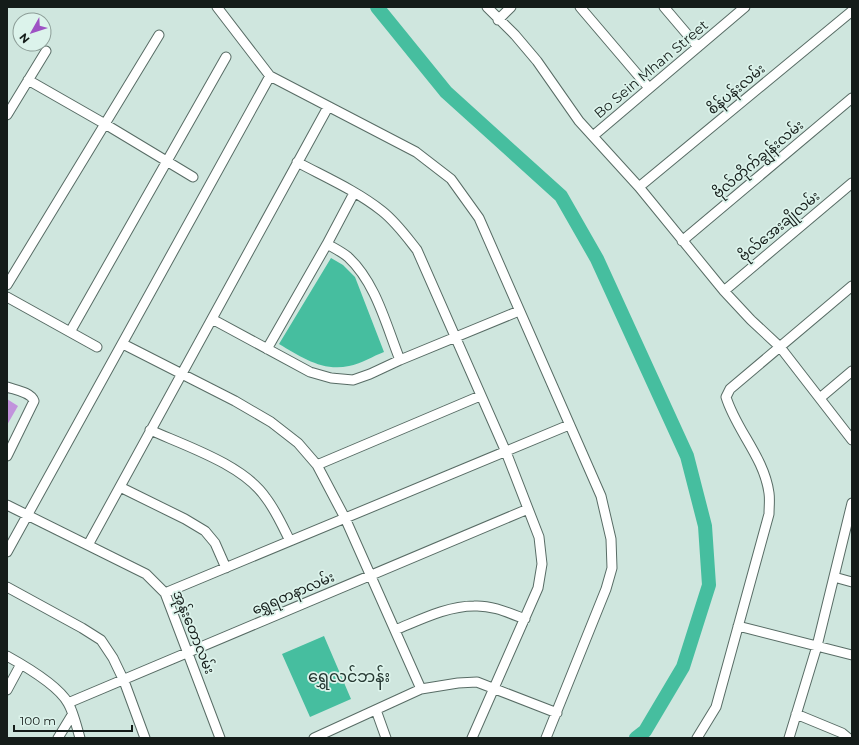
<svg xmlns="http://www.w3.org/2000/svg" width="859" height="745" font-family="Montserrat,'Noto Sans Myanmar',sans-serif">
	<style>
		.water { fill: #46be9f }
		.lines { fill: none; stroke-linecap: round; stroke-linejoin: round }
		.river { stroke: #46be9f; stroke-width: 14 }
		.building { fill: #c192dc }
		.minor-casing { stroke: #586c65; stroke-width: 11 }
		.minor { stroke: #fff; stroke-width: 9 }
		.labels { text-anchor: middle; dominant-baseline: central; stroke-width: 3.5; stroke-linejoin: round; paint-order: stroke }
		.street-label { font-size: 14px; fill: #141c19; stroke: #dcf3eb }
		.quarter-label { font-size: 16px; fill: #253731; stroke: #dcf3eb }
	</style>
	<rect width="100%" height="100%" fill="#cfe6de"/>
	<!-- water -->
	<path class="water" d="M331,258L343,265L355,277L384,352C373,356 361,364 349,366C323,372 301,357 279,344Z
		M324,636L351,699L310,717L282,654Z"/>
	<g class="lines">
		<!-- river -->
		<path class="river" d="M377,7L446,92L561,196L597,259L687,456L705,526L709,585L683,667L645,731L636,738"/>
	</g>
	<!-- building -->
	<path class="building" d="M7,399L18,406L7,425Z"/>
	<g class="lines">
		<!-- minor casing -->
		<g class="minor-casing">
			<path id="minor" d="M217,7L270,76L416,152L451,179L479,218L601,496L611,539L612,568L606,589L546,738
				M487,7L515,35L537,61L579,121L639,187L724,291L751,320L780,347L852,440
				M580,7L649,88
				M664,7L698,47
				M498,20L511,7
				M28,80L105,124L193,177
				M7,115L46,51
				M593,136L745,7
				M297,162C325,177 357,191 382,211C396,222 406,236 417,250L506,452L539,537L542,564L538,588L472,738
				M639,187L852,11
				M682,241L852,98
				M327,244C334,248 342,252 348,257C376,283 386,325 400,360
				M7,285L159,35
				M724,291L852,183
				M7,297L97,347
				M212,319L310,372L331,378L353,380L370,374L400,360L519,311
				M70,332L226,57
				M123,344L235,401L271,422L298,443L317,465L345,518L421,689
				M267,349L327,244L354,193
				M7,387C15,390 31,392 34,401L7,456
				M820,398L852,371
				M150,430C186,446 244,465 266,498C276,511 283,527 290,541
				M317,465L480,396
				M120,487L185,519L205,531L215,543L226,568
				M7,505L146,574L165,593L220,738
				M88,545L328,107
				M7,552L270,76
				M834,577L852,582
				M7,587L82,628L101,640L113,658L124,681L145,738
				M165,593L569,425
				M738,626L852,655
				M395,630C420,620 447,606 474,606C492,605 509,613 525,619
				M7,656C25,666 58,685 68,703C73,711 77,728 80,738
				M7,690L21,664
				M68,703L528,509
				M376,710L386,738
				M796,714L842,733L848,738
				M58,738L72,715
				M314,738L421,689L458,683L477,682L557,713
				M697,738L716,707L769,514C769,507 770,500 769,493C764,457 736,430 726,397L730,389L852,286
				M789,738L817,646L852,503"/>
		</g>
		<!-- minor -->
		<use href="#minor" class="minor"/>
	</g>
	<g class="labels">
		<!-- street labels -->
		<g class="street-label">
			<text transform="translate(651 69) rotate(-40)">Bo Sein Mhan Street</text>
			<text transform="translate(736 89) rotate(-40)">စိန်ပန်းလမ်း</text>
			<text transform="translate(758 159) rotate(-40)">ဗိုလ်တိုက်ချွန်းလမ်း</text>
			<text transform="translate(779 226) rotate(-40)">ဗိုလ်အေးချိုလမ်း</text>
			<text transform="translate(293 593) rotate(-23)">ရွှေရတနာလမ်း</text>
			<text transform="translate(194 632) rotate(68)">အုန်းတောလမ်း</text>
		</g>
		<!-- quarter labels -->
		<g class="quarter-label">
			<text x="349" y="676">ရွှေလင်ဘန်း</text>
		</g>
	</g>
	<!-- border -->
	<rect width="859" height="745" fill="none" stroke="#141c19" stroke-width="16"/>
	<!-- north arrow -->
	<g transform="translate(32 32) rotate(231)"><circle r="19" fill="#dcf3eb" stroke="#8c9d97"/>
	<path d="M0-3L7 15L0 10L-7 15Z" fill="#9e52c4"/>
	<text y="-6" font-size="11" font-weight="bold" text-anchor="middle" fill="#141c19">N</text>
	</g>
	<!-- scale -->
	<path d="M14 725v6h118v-6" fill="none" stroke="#141c19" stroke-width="2"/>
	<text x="20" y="725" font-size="12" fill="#141c19" stroke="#dcf3eb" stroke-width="3" paint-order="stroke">100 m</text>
</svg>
